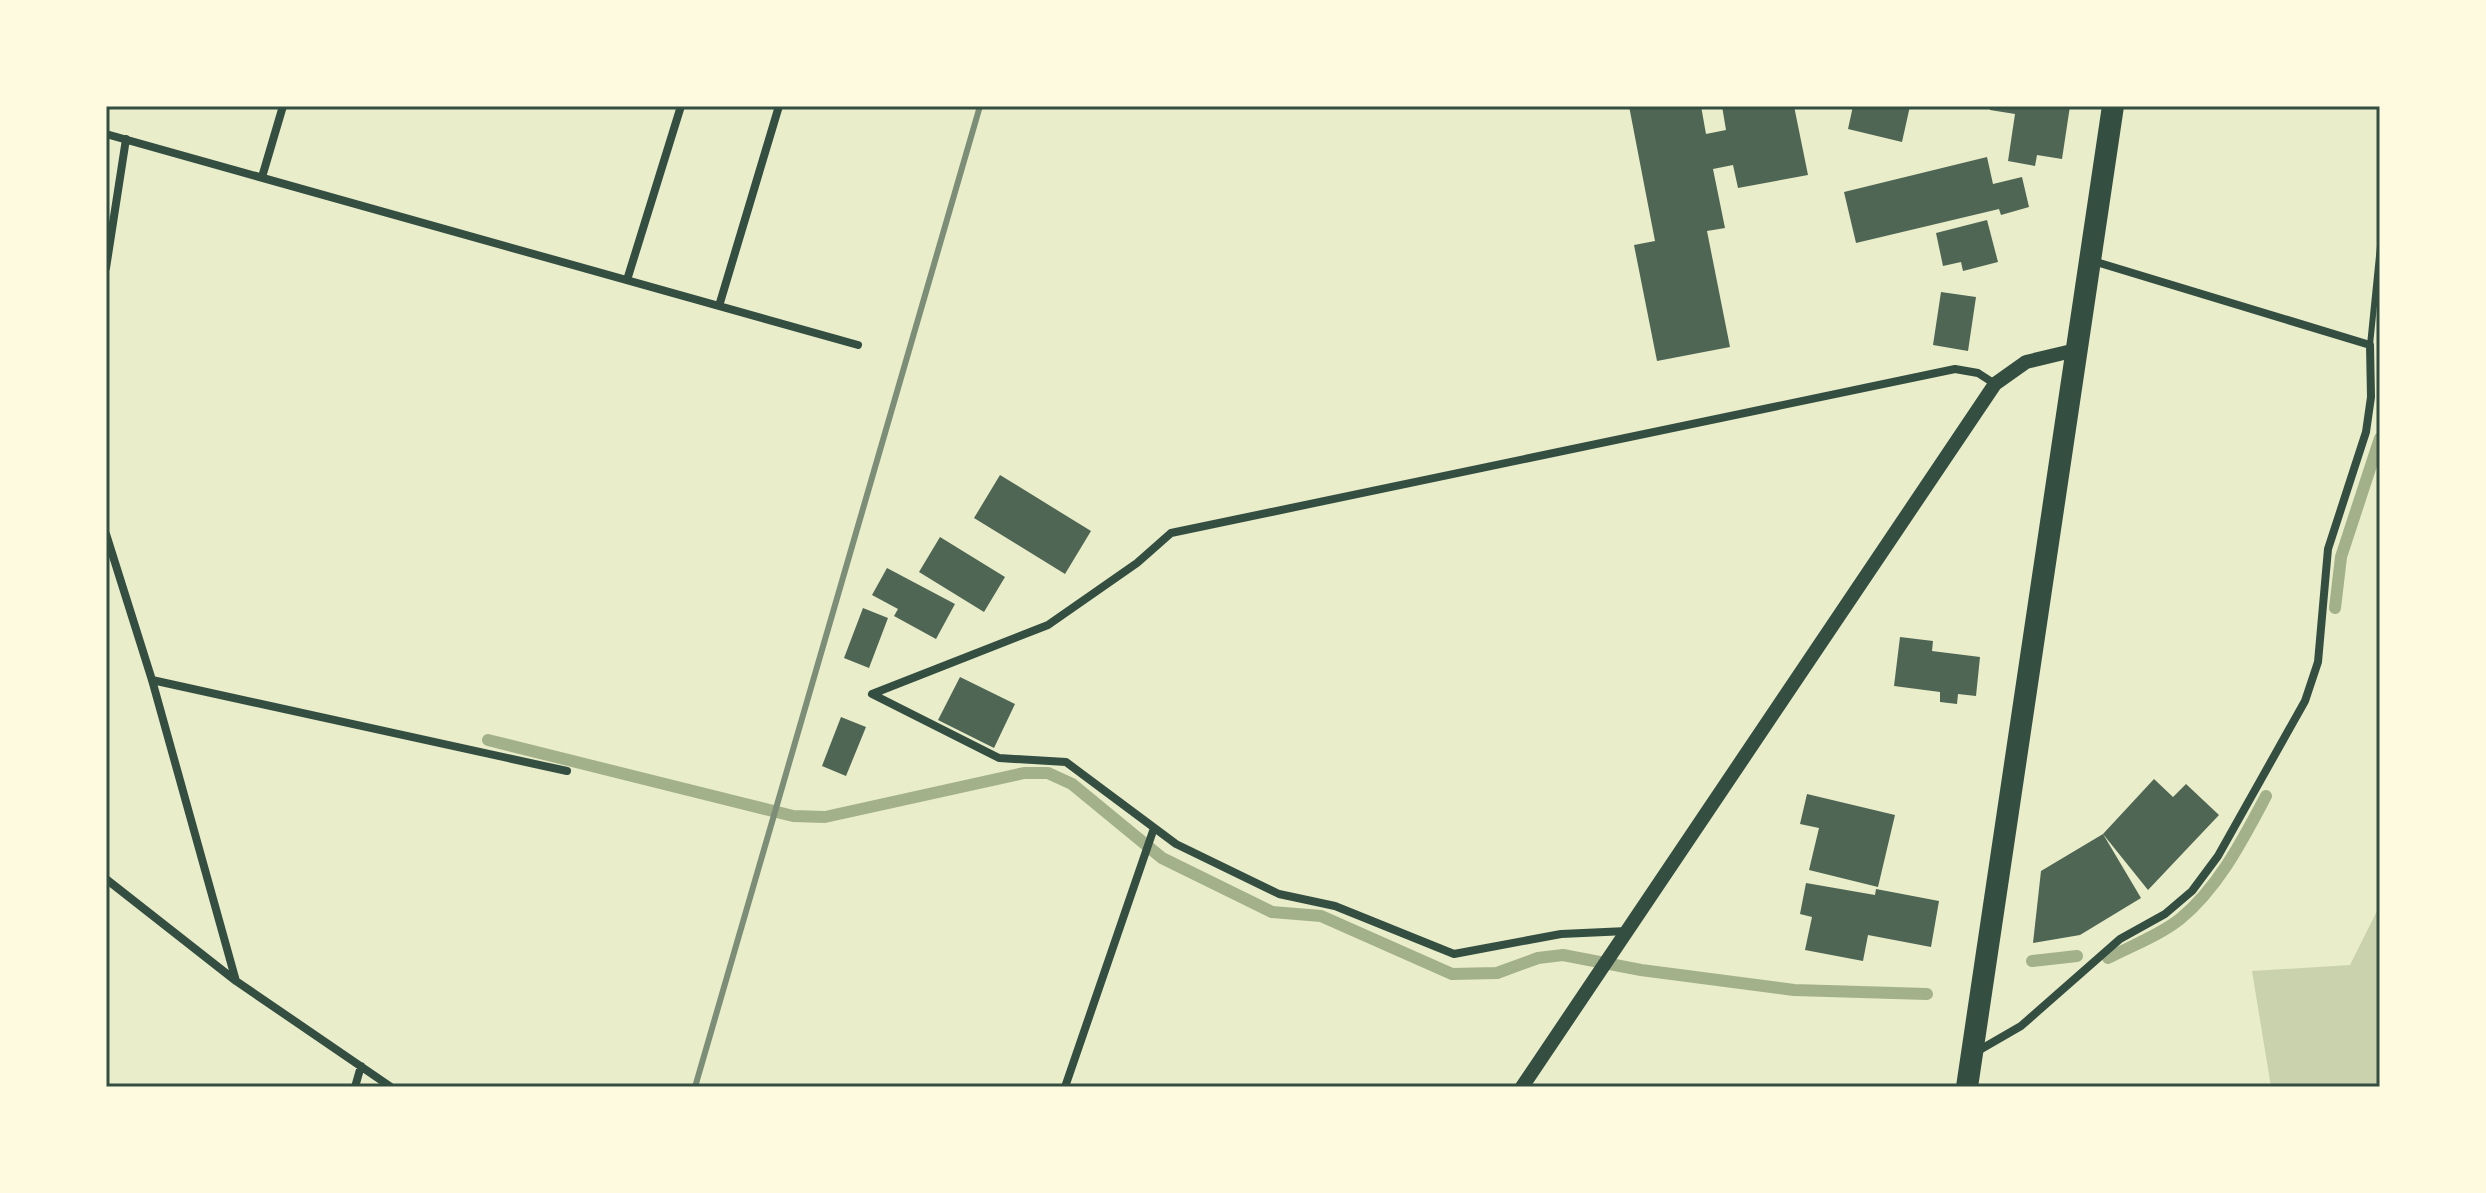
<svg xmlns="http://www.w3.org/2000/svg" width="2486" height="1193" font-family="Signika,sans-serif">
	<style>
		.green { fill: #cad2ad }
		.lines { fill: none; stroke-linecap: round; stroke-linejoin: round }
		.stream { stroke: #a3b18a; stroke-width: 12 }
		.building { fill: #4f6655 }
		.service { stroke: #344e41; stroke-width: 6 }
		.minor { stroke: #344e41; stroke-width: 8 }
		.tertiary { stroke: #344e41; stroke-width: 14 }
		.trunk { stroke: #344e41; stroke-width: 22 }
		.rail { stroke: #7c8e77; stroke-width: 6 }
		.neatline { fill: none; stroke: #344e41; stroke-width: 3 }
	</style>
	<rect width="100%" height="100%" fill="#e9edc9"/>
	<!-- green -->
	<path class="green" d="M2380,905V1087H2271L2252,971L2350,965Z"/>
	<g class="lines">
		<!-- stream -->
		<path class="stream" d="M2335,608L2341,557L2380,438
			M488,740L793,816L825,817L1024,773H1048L1072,784L1162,858L1272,912L1321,916L1452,974L1497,973L1538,958L1563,955L1641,970L1794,990L1927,994
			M2108,958C2131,946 2160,935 2180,919C2219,887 2243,839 2266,796
			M2032,961L2077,956"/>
	</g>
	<!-- building -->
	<path class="building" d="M1629,106H1701L1706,134L1726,130L1722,106H1794L1808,175L1738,188L1733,165L1713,169L1725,228L1707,231L1730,347L1657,361L1634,245L1655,241Z
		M1853,106H1910L1902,142L1848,129Z
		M1990,106H2070L2062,159L2037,155L2035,166L2008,161L2015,114L1990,110Z
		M1987,157L1993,184L2022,177L2029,207L2001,215L1999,209L1856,243L1844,192Z
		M1987,220L1998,262L1963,271L1961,262L1943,266L1936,233Z
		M1941,292L1976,297L1968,351L1933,345Z
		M1000,475L1091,531L1065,574L974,518Z
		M940,537L1005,577L984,612L919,572Z
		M887,568L955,604L936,639L894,616L898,609L872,595Z
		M863,608L888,618L869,668L844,658Z
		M1900,637L1933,641L1932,651L1980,657L1976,696L1958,694L1957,704L1940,702V692L1894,686Z
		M960,677L1015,704L994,748L938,720Z
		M841,717L866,727L846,776L822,766Z
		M2154,779L2173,797L2186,784L2219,815L2148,890L2103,834L2141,898L2080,935L2033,943L2041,871L2103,834Z
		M1807,794L1895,815L1878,887L1809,870L1819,828L1800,824Z
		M1806,883L1875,895L1876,889L1939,901L1931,947L1868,935L1863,961L1805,950L1812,917L1800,914Z"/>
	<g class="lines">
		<!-- service -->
		<path class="service" d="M2370,345L2380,246"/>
		<!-- minor -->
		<path class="minor" d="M106,134L858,345
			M262,177L283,106
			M106,268L126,139
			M627,280L681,106
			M719,306L779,106
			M106,534L152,680L236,981
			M152,680L567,771
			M106,879L236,981L391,1087
			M1627,931L1561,934L1454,954L1335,906L1279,894L1176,844L1066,762L999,758L872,694L1048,625L1137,563L1171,533L1955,369L1978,373L1995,384
			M1976,1052L2021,1026L2120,939L2165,914L2192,891L2218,856L2305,701L2318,662L2328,549L2366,432L2371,397L2370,345L2093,261
			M355,1087L361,1066
			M1065,1087L1154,828"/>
		<!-- tertiary -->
		<path class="tertiary" d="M1522,1087L1995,384L2026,362L2076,350"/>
		<!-- trunk -->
		<path class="trunk" d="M1967,1087L2113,106"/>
		<!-- rail -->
		<path class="rail" d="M695,1087L980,106"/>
	</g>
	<!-- border -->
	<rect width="2486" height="1193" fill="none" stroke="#fefae0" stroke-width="216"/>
	<rect x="108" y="108" width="2270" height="977" class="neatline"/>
</svg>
